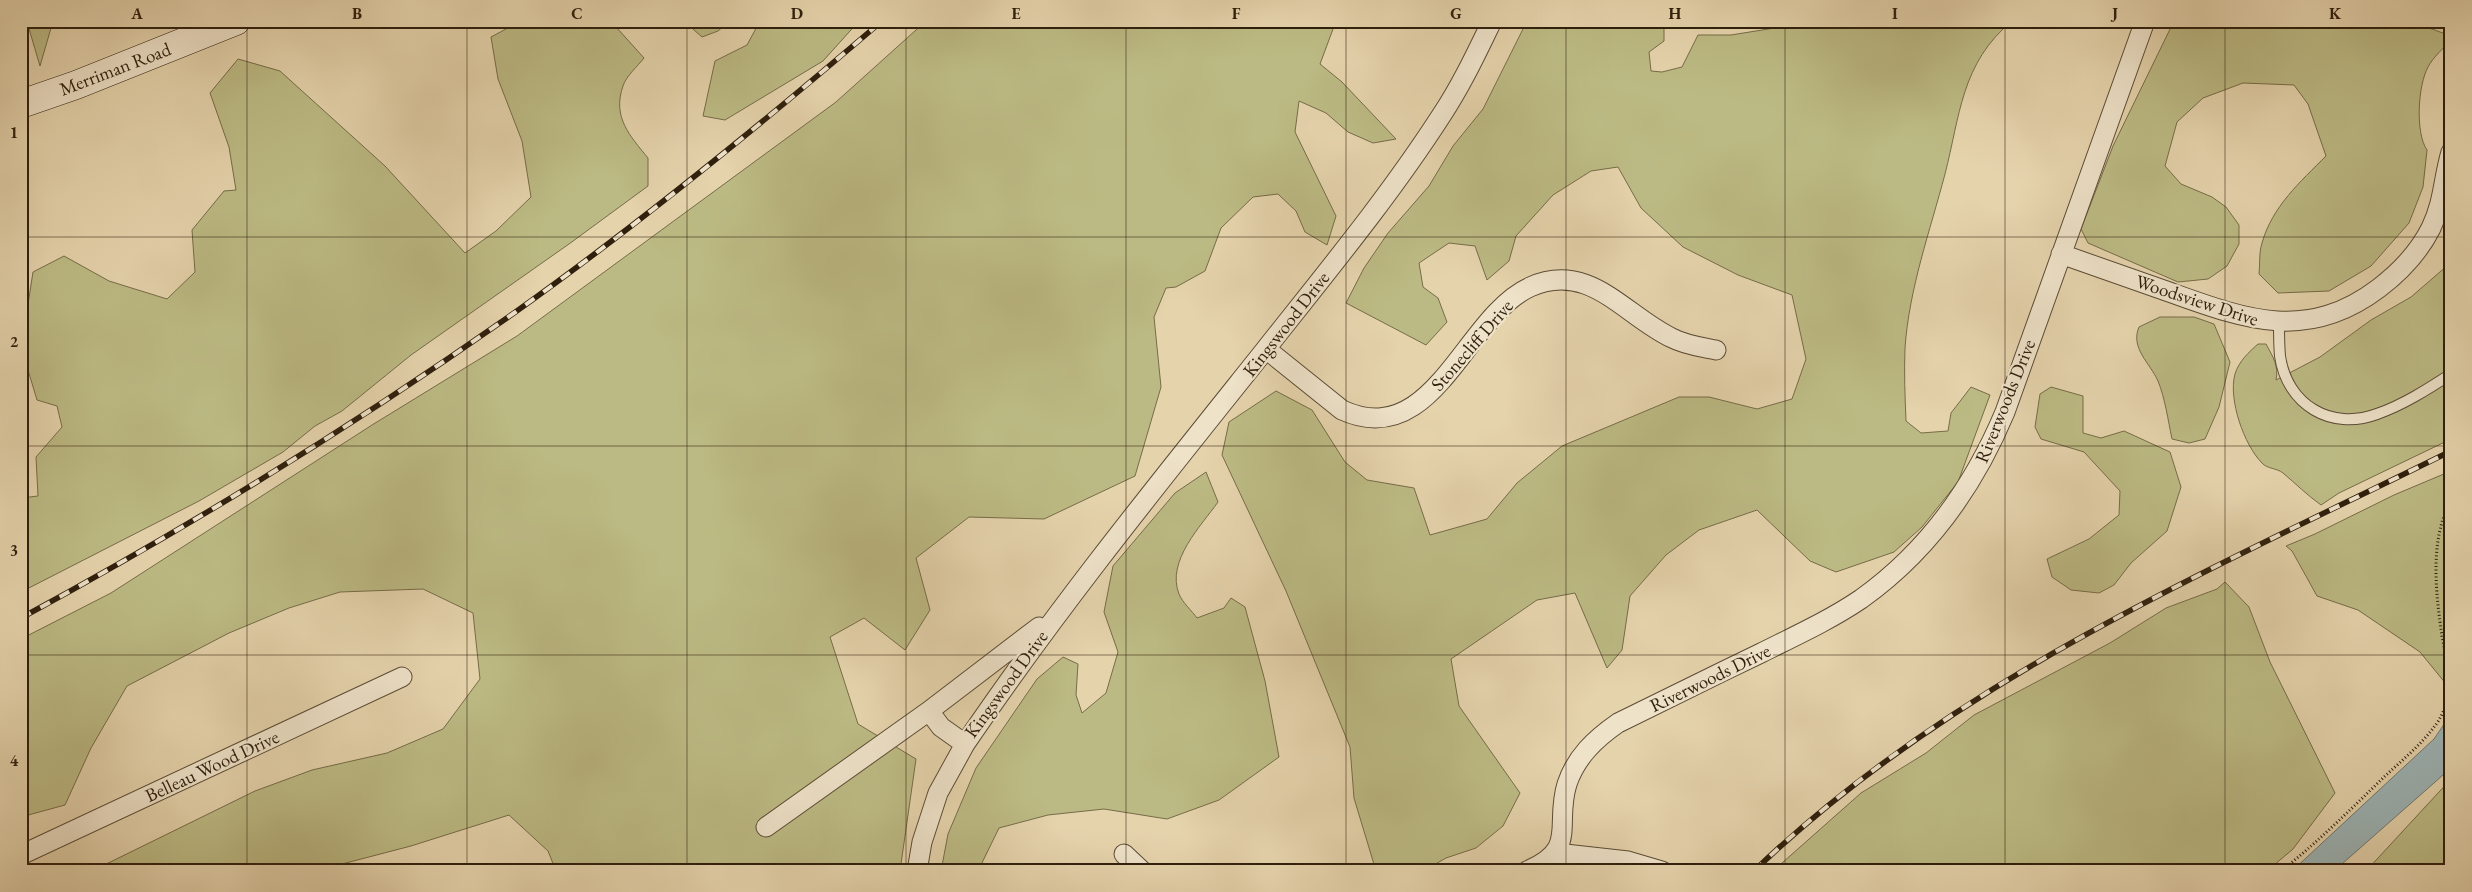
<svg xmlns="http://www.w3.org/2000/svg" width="2472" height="892" font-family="'EB Garamond',serif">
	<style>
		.green { fill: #bcba84; stroke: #766c48 }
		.water { fill: #9cb4b6; stroke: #707872 }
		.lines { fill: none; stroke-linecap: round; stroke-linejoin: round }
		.lane-casing { stroke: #5c4c35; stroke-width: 12 }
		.street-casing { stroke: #5c4c35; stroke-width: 21 }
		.secondary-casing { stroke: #2f1f0d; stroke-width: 29 }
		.path { stroke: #2f1f0d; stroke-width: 3; stroke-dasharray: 1 2.5; stroke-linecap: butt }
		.lane { stroke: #eee2c9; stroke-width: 10 }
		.street { stroke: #eee2c9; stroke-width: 19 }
		.secondary { stroke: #eee2c9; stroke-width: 28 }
		.rail-casing { stroke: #2f1f0d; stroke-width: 5.5 }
		.rail { stroke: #eee2c9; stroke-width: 4; stroke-dasharray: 11; stroke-linecap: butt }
		.grid { fill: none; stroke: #2f1f0d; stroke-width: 1; stroke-opacity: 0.55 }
		.labels { text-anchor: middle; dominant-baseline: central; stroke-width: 4.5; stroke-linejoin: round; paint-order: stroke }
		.street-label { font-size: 19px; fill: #2f1f0d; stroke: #eee2c9 }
		.neatline { fill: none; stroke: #2f1f0d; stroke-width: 2 }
		.grid-label { font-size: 16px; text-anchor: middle; font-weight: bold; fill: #2f1f0d }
	</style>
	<rect width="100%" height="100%" fill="#e5d3ac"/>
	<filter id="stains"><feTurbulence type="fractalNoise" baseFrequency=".004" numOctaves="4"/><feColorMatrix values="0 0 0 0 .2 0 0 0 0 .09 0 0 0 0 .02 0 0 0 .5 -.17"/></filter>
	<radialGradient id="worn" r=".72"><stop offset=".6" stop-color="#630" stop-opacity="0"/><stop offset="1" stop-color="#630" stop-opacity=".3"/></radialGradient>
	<!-- green -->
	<path class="green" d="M27,21H53L40,66L27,22Z
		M521,21H596L617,28L644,58C638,66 626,76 623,86C612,117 630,136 648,158V186L569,244L411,355L342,411L315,426L283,452L199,501L21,592V498L38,496L36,457L62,427L57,406L37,400L28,370V304L33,272L64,256L109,281L167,299L195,272L192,230L224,191L236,190L229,147L210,93L238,59L280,71L385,166L465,253L496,231L531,197L522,141L498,79L491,37Z
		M684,21H730L718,31L702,37Z
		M760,21H859L823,61L725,120L703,116L715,61L747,45Z
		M926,21H1336L1320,64L1342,82L1396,139L1373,143L1348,132L1326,113L1299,101L1295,132L1336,216L1327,245L1305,232L1296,211L1278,194L1253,197L1221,228L1205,271L1176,287L1166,288L1154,317L1161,387L1135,476L1044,519L969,517L916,558L930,610L905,650L864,618L830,637L858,724L916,759L900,871H556L548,851L509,815L411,846L342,864L329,871H92L255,791L312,770L387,753L443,729L480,679L473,613L423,589L340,592L289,608L229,633L127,686L91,748L65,805L21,817V639L111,593L372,425L517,336L836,102Z
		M1527,21H1647L1664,27V41L1649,52L1651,71L1662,72L1682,67L1698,35H1731L1818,21H2012C1961,63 1960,116 1945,174C1930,231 1909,289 1905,348C1904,372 1905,397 1906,421L1921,433L1948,431L1951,413L1971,387L1990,395L1958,482L1922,527L1894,552L1836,572L1810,561L1757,510L1699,530L1666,555L1630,596L1622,650L1607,668L1575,593L1537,600L1451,659L1459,706L1520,793L1503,826L1476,848L1446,858L1423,871H1376L1354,798L1350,747L1286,591L1222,455L1229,422L1276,391L1312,410L1345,462L1367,480L1414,488L1430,535L1487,519L1517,483L1562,446L1679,397H1709L1757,409L1792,399L1806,359L1792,295L1738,275L1683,247L1641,208L1618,167L1591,171L1553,195L1516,236L1509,261L1487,280L1475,246L1449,243L1419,263L1423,287L1438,298L1447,322L1426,345L1346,303L1364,268L1388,233L1429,186L1453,146L1483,109Z
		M2174,21H2398L2432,29L2451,36V40C2444,48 2433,57 2428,67C2418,85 2415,133 2427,150L2423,187L2409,223L2371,266L2329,291L2278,293L2259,274C2260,264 2259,252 2262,243C2272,207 2300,182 2326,156L2308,104L2294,85L2243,83L2203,98L2177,122L2165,166L2181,184L2212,197L2226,207L2239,225V244L2227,266L2208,279L2178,282L2088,243L2081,229L2113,146Z
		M2451,255V439L2339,493L2321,505C2307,495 2296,484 2283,473C2277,468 2267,469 2262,463C2244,445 2228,399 2235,374C2239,361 2249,352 2258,344H2266C2273,357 2279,366 2276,380L2320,357L2371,320L2411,297L2448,265Z
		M2160,317H2194L2214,324L2230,362L2219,407L2205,439L2189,443L2172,439C2168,420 2165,398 2158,381C2150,363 2130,348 2139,327Z
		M2051,387L2083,396V433L2101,438L2124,431L2170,452L2181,487L2167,531L2131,563L2114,585L2099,593L2071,590L2052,577L2047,559L2089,539L2119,515L2120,491L2084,452L2041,439L2035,427L2040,394Z
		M2451,471V690L2420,652L2358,610L2317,596L2292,551L2286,546L2315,534L2394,495Z
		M1206,472L1218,502C1201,526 1166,561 1179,594C1182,602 1192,611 1197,618L1224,608L1231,598L1245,607L1265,681L1279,757L1219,800L1167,819L1104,809L1048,815L999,828L978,871H941L948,834L976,768L1037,679L1063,657L1078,664L1076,695L1082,713L1106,693L1118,652L1104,612L1113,566L1175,493Z
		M2225,582L2249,607L2270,662L2335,793L2293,849L2267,871H1773L1861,793L1926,753L1974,715L2110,643L2166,608L2217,589Z
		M2451,779V871H2366Z"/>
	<!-- water -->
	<path class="water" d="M2451,714V768L2334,871H2292L2434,739Z"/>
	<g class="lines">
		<!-- lane casing -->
		<g class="lane-casing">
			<path id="lane" d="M2279,322C2279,333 2279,345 2280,356C2287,405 2331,431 2377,414C2403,405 2428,389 2451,374"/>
		</g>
		<!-- street casing -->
		<g class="street-casing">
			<path id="street" d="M2061,254C2098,267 2135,280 2172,293C2247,320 2308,342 2379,288C2400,272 2419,252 2431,228C2444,201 2443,179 2451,152
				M1266,349L1342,410C1434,452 1464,317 1530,287C1589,260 1625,316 1672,338C1685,345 1701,347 1716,350
				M929,711L1039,627
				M766,827L929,711L941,727L965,744C1058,607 1162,479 1265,350C1325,274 1388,198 1441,116C1461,86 1476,54 1492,21
				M1556,853L1628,861L1662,871
				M1124,854L1142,871
				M21,855L402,677
				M917,871L922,842L938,793L965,744
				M1527,871C1579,849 1554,826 1567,784C1576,757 1595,739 1618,723C1665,700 1713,676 1761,653C1795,636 1830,620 1861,599C1927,552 1974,486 2005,412L2145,21"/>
		</g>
		<!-- secondary casing -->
		<g class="secondary-casing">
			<path id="secondary" d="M21,104L76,85L236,21"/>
		</g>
		<!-- path -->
		<path class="path" d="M2281,871C2317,843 2350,810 2383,778C2400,762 2420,746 2434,727C2440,720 2445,709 2447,700C2451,679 2446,657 2442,636C2436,595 2429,539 2451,501"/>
		<!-- lane -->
		<use href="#lane" class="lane"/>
		<!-- street -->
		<use href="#street" class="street"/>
		<!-- secondary -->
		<use href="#secondary" class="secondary"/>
		<!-- rail casing -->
		<g class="rail-casing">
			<path id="rail" d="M21,618C191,526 356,424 514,313C642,222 763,123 882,21
				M1754,871C1953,680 2207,572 2451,451"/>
		</g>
		<!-- rail -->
		<use href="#rail" class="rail"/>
	</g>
	<!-- grid -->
	<path class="grid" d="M247,21V871M467,21V871M687,21V871M906,21V871M1126,21V871M1346,21V871M1566,21V871M1785,21V871M2005,21V871M2225,21V871M21,237H2451M21,446H2451M21,655H2451"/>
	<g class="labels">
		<!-- street labels -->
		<g class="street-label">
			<text transform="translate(115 69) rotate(-21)">Merriman Road</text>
			<text transform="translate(2197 300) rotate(18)">Woodsview Drive</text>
			<text transform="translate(1286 324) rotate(-52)">Kingswood Drive</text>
			<text transform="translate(1472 345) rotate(-49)">Stonecliff Drive</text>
			<text transform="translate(2005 401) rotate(-68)">Riverwoods Drive</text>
			<text transform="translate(1710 678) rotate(-26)">Riverwoods Drive</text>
			<text transform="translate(1006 684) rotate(-54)">Kingswood Drive</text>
			<text transform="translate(212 766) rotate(-25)">Belleau Wood Drive</text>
		</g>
	</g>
	<!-- margin -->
	<rect width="2472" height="892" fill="none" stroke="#e5d3ac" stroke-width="55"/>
	<rect x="28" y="28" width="2416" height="836" class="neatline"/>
	<g class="grid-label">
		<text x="137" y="19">A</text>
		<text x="357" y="19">B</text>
		<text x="577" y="19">C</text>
		<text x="797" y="19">D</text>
		<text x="1016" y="19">E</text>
		<text x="1236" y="19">F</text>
		<text x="1456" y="19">G</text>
		<text x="1675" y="19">H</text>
		<text x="1895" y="19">I</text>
		<text x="2115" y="19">J</text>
		<text x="2335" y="19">K</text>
		<text x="14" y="138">1</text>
		<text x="14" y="347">2</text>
		<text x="14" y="556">3</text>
		<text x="14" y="766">4</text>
	</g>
	<rect width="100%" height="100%" filter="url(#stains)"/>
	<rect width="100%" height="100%" fill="url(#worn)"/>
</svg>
